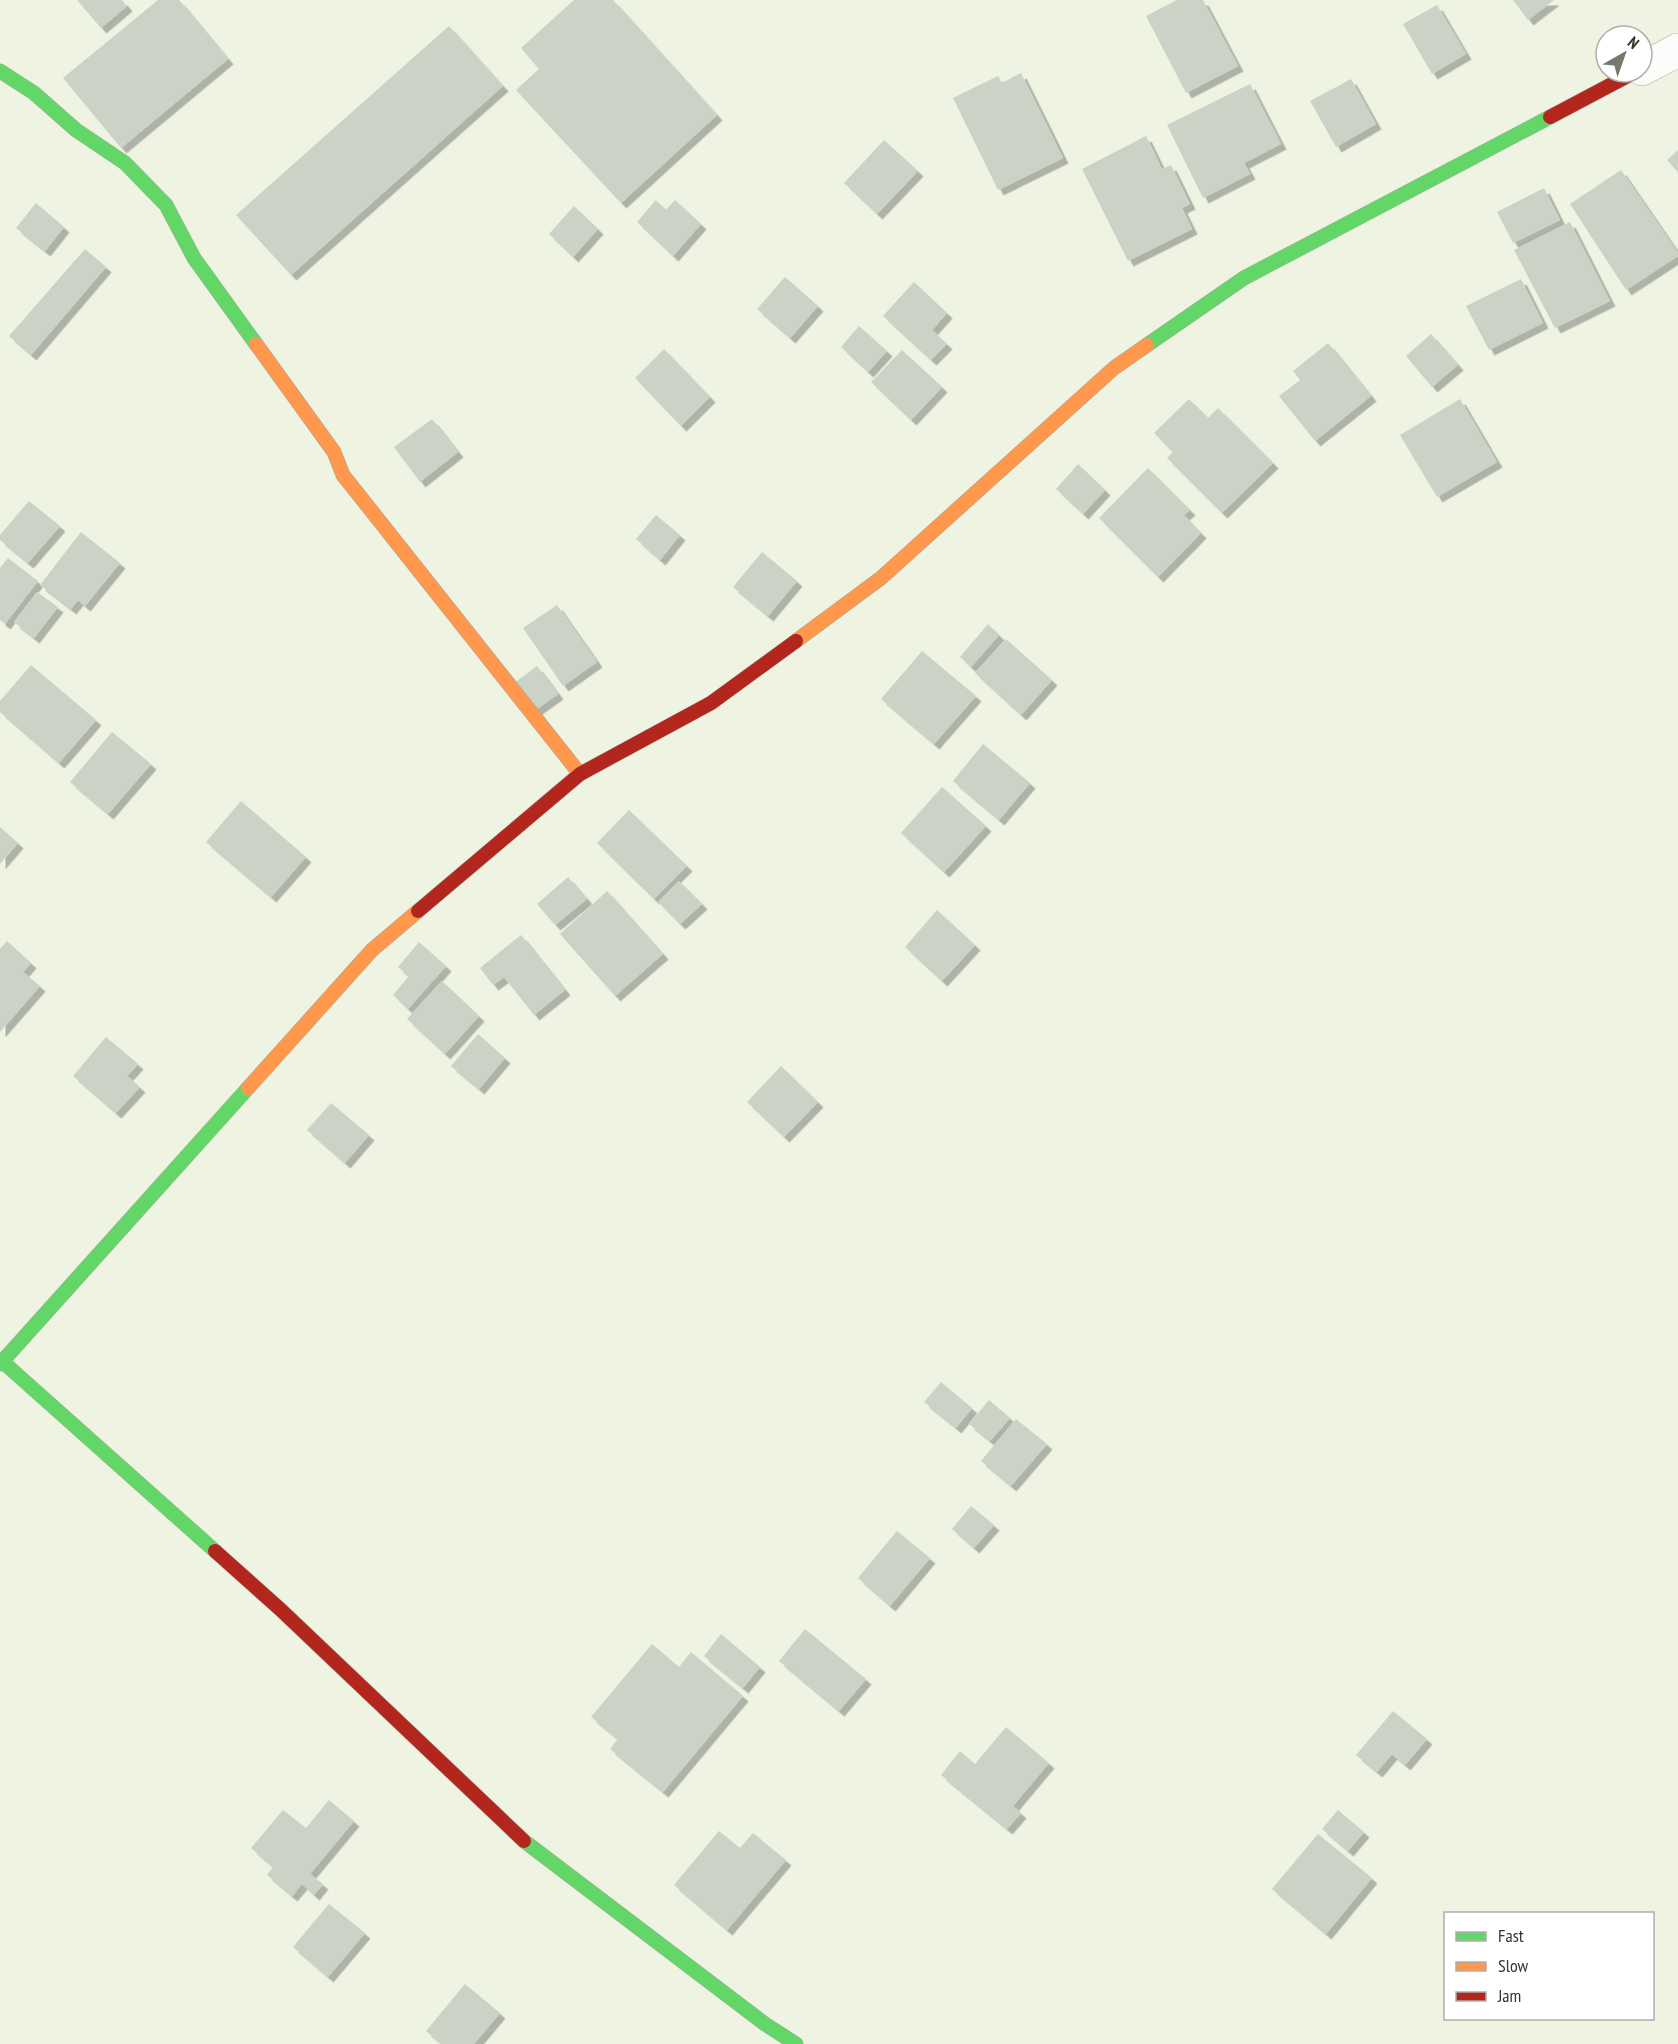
<svg xmlns="http://www.w3.org/2000/svg" width="1678" height="2044" font-family="'PT Sans Narrow',sans-serif">
	<style>
		.building { fill: #cbd3c6; filter: url(#shadow) }
		.lines { fill: none; stroke-linecap: round; stroke-linejoin: round }
		.street-casing { stroke: #a8ac9e; stroke-width: 34 }
		.fast-casing { stroke: #a8ac9e; stroke-width: 15 }
		.slow-casing { stroke: #a8ac9e; stroke-width: 15 }
		.jam-casing { stroke: #a8ac9e; stroke-width: 15 }
		.street { stroke: #fcfdfb; stroke-width: 33 }
		.fast { stroke: #63d668; stroke-width: 14 }
		.slow { stroke: #ff974d; stroke-width: 14 }
		.jam { stroke: #b3261e; stroke-width: 14 }
	</style>
	<defs>
		<filter id="shadow"><feDropShadow dx="5.5" dy="5.5" stdDeviation="0" flood-color="#0004"/></filter>
	</defs>
	<rect width="100%" height="100%" fill="#eef3e2"/>
	<!-- building -->
	<path class="building" d="M77,0H122L127,6L101,28Z
		M158,0H179L228,59L121,148L63,78Z
		M574,0H613L717,115L621,203L516,90L539,69L521,48Z
		M1177,0H1203L1238,66L1186,93L1146,16Z
		M1513,0H1554L1528,20Z
		M1437,5L1466,54L1432,74L1403,24Z
		M449,26L503,86L291,275L236,215Z
		M1021,73L1063,158L998,190L953,98L998,76L1002,83Z
		M1351,79L1376,124L1336,147L1310,101Z
		M1250,84L1281,144L1244,163L1250,174L1203,198L1167,125Z
		M1146,136L1162,169L1171,165L1190,204L1182,208L1192,229L1128,261L1082,169Z
		M884,140L918,171L877,214L844,183Z
		M1678,150V172L1667,160Z
		M1621,170L1678,253V256L1626,290L1570,204Z
		M1544,188L1560,220L1513,243L1497,212Z
		M656,200L666,210L675,200L701,224L673,256L637,222Z
		M36,203L64,227L45,251L16,228Z
		M574,206L598,229L573,257L549,234Z
		M1570,222L1610,301L1555,328L1514,250Z
		M85,249L106,267L31,355L9,336Z
		M785,277L818,306L790,338L757,309Z
		M1521,279L1543,323L1489,350L1466,306Z
		M914,282L947,313L932,330L947,344L931,360L883,316Z
		M859,326L887,351L868,372L841,347Z
		M1431,334L1458,365L1432,387L1406,356Z
		M1328,343L1371,396L1315,441L1279,396L1300,380L1293,371Z
		M664,349L710,397L681,426L635,378Z
		M902,350L942,387L911,420L871,382Z
		M1189,399L1208,418L1218,408L1273,463L1222,513L1167,458L1173,452L1154,433Z
		M1460,399L1497,462L1437,497L1400,435Z
		M432,419L458,452L420,482L394,447Z
		M1078,464L1105,490L1083,514L1056,489Z
		M1148,468L1190,510L1184,515L1201,533L1158,577L1099,518Z
		M29,501L60,526L28,563L0,540V535Z
		M656,515L680,535L660,560L636,539Z
		M81,532L120,563L85,606L78,600L71,609L40,585Z
		M762,552L797,581L768,616L733,587Z
		M8,558L38,581L5,624L0,620V568Z
		M37,592L58,607L34,638L14,622Z
		M557,605L597,662L563,686L523,628Z
		M988,624L999,635L971,667L960,657Z
		M1006,639L1052,680L1021,715L975,673Z
		M922,651L976,696L934,744L881,699Z
		M31,665L96,720L59,763L0,712V701Z
		M537,666L558,694L533,712L513,684Z
		M112,732L151,764L108,814L70,782Z
		M983,744L1030,783L999,820L953,781Z
		M942,787L986,826L944,872L901,833Z
		M241,801L306,857L271,897L206,842Z
		M629,810L687,866L654,899L597,843Z
		M0,827L18,843L0,864Z
		M568,877L587,899L555,925L537,904Z
		M679,881L702,904L680,924L658,902Z
		M607,891L663,954L615,996L560,934Z
		M937,910L975,945L942,981L905,947Z
		M521,935L565,990L534,1015L504,977L493,985L480,968Z
		M7,941L31,963L23,972L40,986L0,1032V949Z
		M419,942L446,966L408,1009L393,995L409,976L398,967Z
		M442,981L479,1016L445,1054L407,1019Z
		M478,1034L505,1058L479,1089L451,1066Z
		M106,1037L138,1064L127,1076L140,1087L116,1113L73,1076Z
		M781,1066L818,1102L784,1137L747,1102Z
		M331,1103L369,1135L345,1163L307,1130Z
		M941,1382L972,1408L956,1428L924,1402Z
		M989,1400L1010,1418L990,1441L969,1424Z
		M1016,1419L1047,1444L1011,1486L981,1461Z
		M971,1506L994,1525L974,1548L952,1529Z
		M897,1531L930,1558L890,1606L858,1578Z
		M805,1629L866,1679L839,1711L779,1661Z
		M721,1634L760,1667L743,1688L704,1656Z
		M652,1644L679,1667L691,1652L743,1696L663,1792L610,1749L618,1739L591,1717Z
		M1393,1711L1427,1739L1405,1765L1392,1754L1377,1772L1356,1755Z
		M1006,1727L1049,1763L1013,1806L1021,1813L1007,1829L941,1775L960,1751L975,1764Z
		M329,1800L354,1821L310,1874L323,1884L314,1895L302,1884L292,1896L267,1875L273,1867L251,1848L283,1810L306,1828Z
		M1338,1810L1364,1832L1348,1851L1322,1829Z
		M719,1831L740,1848L753,1833L786,1860L727,1930L674,1885Z
		M1318,1834L1372,1878L1326,1934L1272,1889Z
		M329,1904L365,1933L328,1977L293,1947Z
		M465,1984L500,2013L474,2044H442L426,2031Z"/>
	<g class="lines">
		<!-- street casing -->
		<g class="street-casing">
			<path id="street" d="M1642,69L1678,50"/>
		</g>
		<!-- fast casing -->
		<g class="fast-casing">
			<path id="fast" d="M0,71L34,93L76,130L125,163L166,205L194,258L256,344
				M1147,345L1244,278L1550,117
				M3,1362L215,1551
				M0,1364L248,1088
				M524,1841L765,2024L796,2044"/>
		</g>
		<!-- slow casing -->
		<g class="slow-casing">
			<path id="slow" d="M256,344L334,452L343,475L580,774
				M796,641L881,578L1114,368L1147,345
				M248,1088L372,950L418,911"/>
		</g>
		<!-- jam casing -->
		<g class="jam-casing">
			<path id="jam" d="M1550,117L1635,72
				M418,911L580,774L711,703L796,641
				M215,1551L281,1610L524,1841"/>
		</g>
		<!-- street -->
		<use href="#street" class="street"/>
		<!-- fast -->
		<use href="#fast" class="fast"/>
		<!-- slow -->
		<use href="#slow" class="slow"/>
		<!-- jam -->
		<use href="#jam" class="jam"/>
	</g>
	<!-- legend -->
	<rect x="1444" y="1912" width="210" height="108" fill="#ffffff" stroke="#aeafaa" stroke-width="1.5"/>
	<rect x="1456" y="1932" width="30" height="9" fill="#63d668" stroke="#aeafaa" stroke-width="1.5"/>
	<text x="1498" y="1942" font-size="18" fill="#34372b">Fast</text>
	<rect x="1456" y="1962" width="30" height="9" fill="#ff974d" stroke="#aeafaa" stroke-width="1.5"/>
	<text x="1498" y="1972" font-size="18" fill="#34372b">Slow</text>
	<rect x="1456" y="1992" width="30" height="9" fill="#b3261e" stroke="#aeafaa" stroke-width="1.5"/>
	<text x="1498" y="2002" font-size="18" fill="#34372b">Jam</text>
	<!-- north arrow -->
	<g transform="translate(1624 54) rotate(40)"><circle r="28" fill="#ffffff" stroke="#aeafaa" stroke-width="1.5"/>
	<path d="M0-4.5L10 22L0 15L-10 22Z" fill="#75796b"/>
	<text y="-9" font-size="16" font-weight="bold" text-anchor="middle" fill="#34372b">N</text>
	</g>
</svg>
